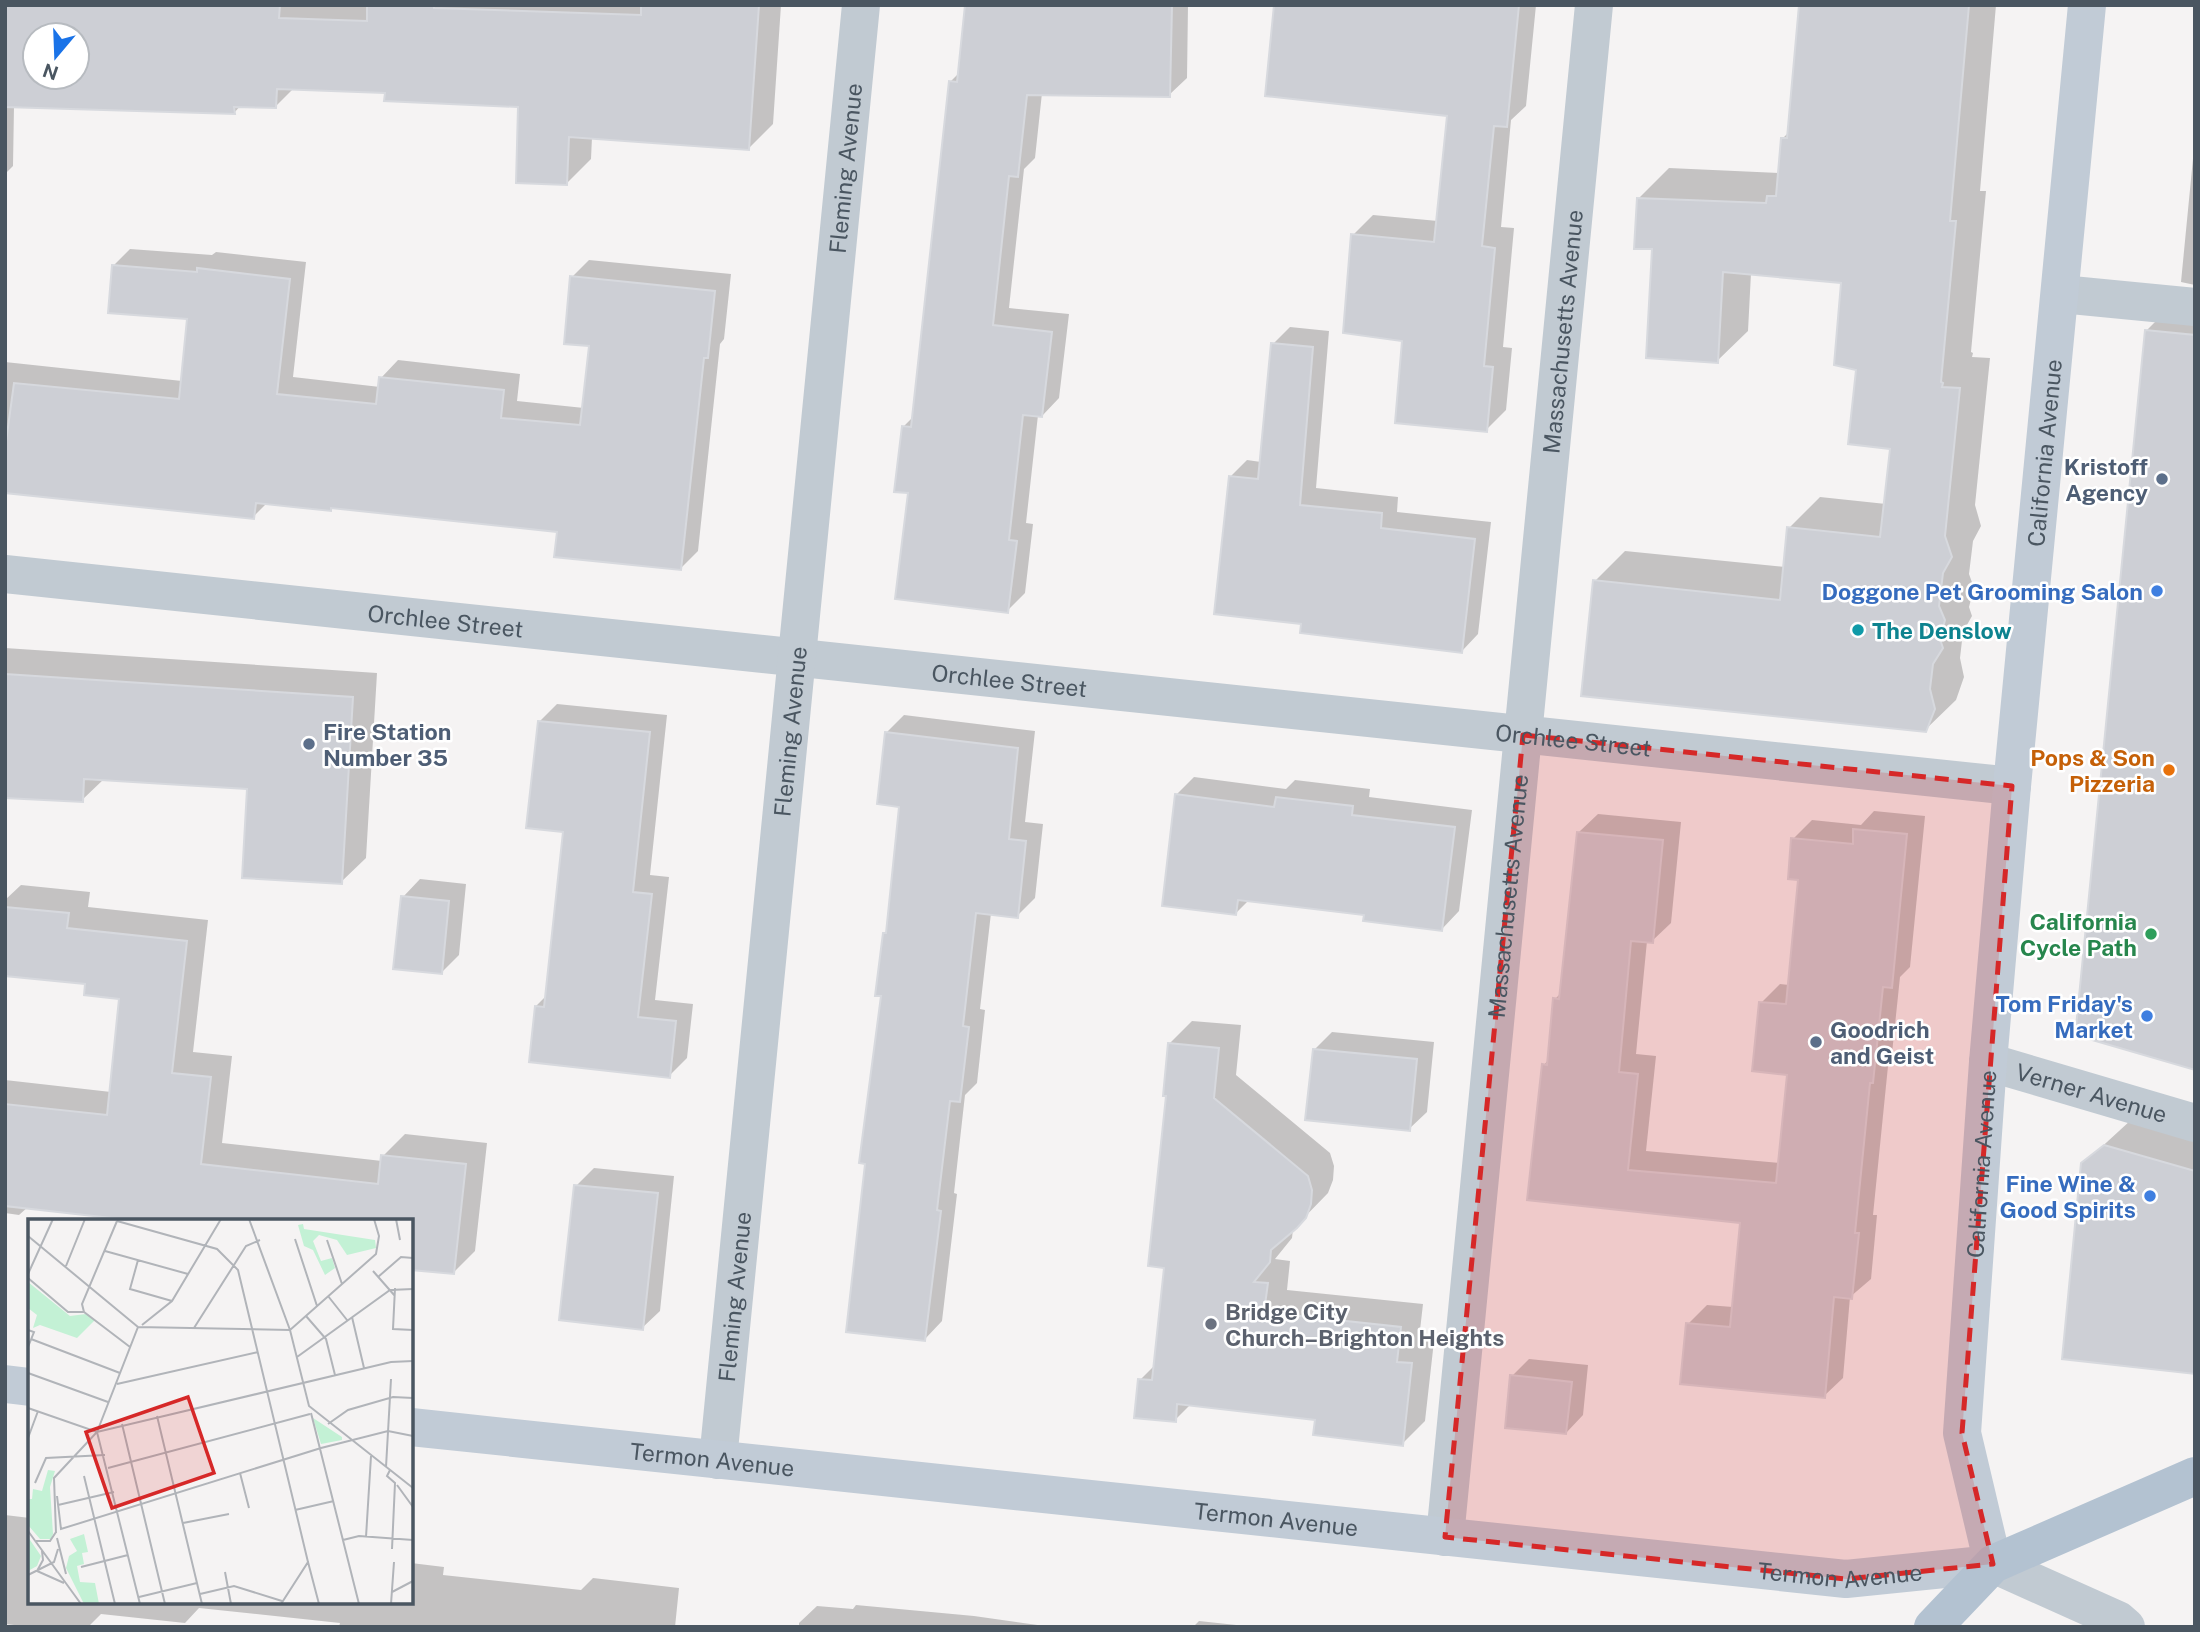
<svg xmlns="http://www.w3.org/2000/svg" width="2200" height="1632" font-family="'Public Sans',sans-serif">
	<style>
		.shadow { fill: #0003; fill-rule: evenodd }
		.building { fill: #cdcfd5; stroke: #d7d9de; stroke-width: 2; fill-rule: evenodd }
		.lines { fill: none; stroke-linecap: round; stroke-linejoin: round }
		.street { stroke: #c1cad2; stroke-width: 38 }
		.secondary { stroke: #c1cbd6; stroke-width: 38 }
		.primary { stroke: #b3c2d1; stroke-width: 38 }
		.marked { fill: #d62828; fill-opacity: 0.2; stroke: #d62828; stroke-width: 5; stroke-dasharray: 14 9; stroke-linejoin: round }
		.service-dot { fill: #5c6f8a; stroke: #fff; stroke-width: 2.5 }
		.shop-dot { fill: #3f7fe0; stroke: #fff; stroke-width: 2.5 }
		.culture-dot { fill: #0f9aa8; stroke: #fff; stroke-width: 2.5 }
		.food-dot { fill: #e8710a; stroke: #fff; stroke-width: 2.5 }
		.leisure-dot { fill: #2e9e5b; stroke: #fff; stroke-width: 2.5 }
		.worship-dot { fill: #6b7280; stroke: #fff; stroke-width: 2.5 }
		.labels { text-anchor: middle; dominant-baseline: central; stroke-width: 5; stroke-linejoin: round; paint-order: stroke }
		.street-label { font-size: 23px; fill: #4a5661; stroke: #fff }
		.service-label { font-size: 23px; font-weight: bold; fill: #4e5e75; stroke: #fff; text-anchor: start }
		.shop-label { font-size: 23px; font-weight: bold; fill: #366cbe; stroke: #fff; text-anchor: end }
		.culture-label { font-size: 23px; font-weight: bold; fill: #0d838f; stroke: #fff; text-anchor: start }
		.food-label { font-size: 23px; font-weight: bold; fill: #c56008; stroke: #fff; text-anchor: end }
		.leisure-label { font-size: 23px; font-weight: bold; fill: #27864d; stroke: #fff; text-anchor: end }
		.worship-label { font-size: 23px; font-weight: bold; fill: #5b616d; stroke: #fff; text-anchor: start }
		.inset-road { fill: none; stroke: #b1b4b9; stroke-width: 2 }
		.view { fill: #d62828; fill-opacity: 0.15; stroke: #d62828; stroke-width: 3.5 }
		.inset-edge { fill: none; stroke: #4a5661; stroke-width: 3.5 }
	</style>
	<rect width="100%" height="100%" fill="#f5f3f3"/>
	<!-- shadow -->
	<path class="shadow" d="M5,5H781L773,124L749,148L592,137L591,159L567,183L520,105L387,91L294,88L275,107L241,105L234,113L14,106L13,166L5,174ZM35,35H77V77H35Z
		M967,5H1188L1187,78L1169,95L1042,93L1035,158L1024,169L1009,308L1069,314L1059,398L1042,416L1038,415L1026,523L1033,524L1025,593L1007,611L910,492L903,427L914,416L951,81L960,72Z
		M1275,5H1536L1526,106L1511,120L1501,227L1514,228L1503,347L1512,348L1506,410L1486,430L1404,339L1353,235L1373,215L1438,221L1449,114Z
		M1800,5H1996L1980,191H1986L1971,352L1973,353L1972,357L1990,358L1975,505L1981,526L1973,541L1969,574L1974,588L1969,607L1972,616L1963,632L1960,658L1964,677L1956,700L1925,730L1595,581L1625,551L1785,567L1789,528L1820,497L1886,504L1891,447L1858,368L1843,281L1751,273L1748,331L1717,361L1654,248L1638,199L1669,168L1779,173L1782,139L1789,132Z
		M2195,138V285L2181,282Z
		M130,249L212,255L216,252L306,262L293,377L380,387L381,378L398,360L520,374L517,401L584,408L591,345L572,277L589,260L731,274L724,339L720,344L698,551L681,568L559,531L333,506L330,509L268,502L253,517L5,491V362L182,381L189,317L113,266Z
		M2171,306L2195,309V1068L2146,331Z
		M1290,327L1329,331L1316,488L1398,497L1397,512L1491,522L1478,634L1462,651L1303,622L1230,477L1247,460L1261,462L1273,344Z
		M5,648L377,673L366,858L341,882L249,787L104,779L82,800L5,796Z
		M557,704L667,715L650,875L669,877L655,1000L693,1004L687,1058L669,1076L536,1006L546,996L565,830L540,721Z
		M904,715L1035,731L1025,822L1043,824L1035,898L1017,916L991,913L980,1009L985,1010L977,1083L965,1095L954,1193L957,1194L942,1321L925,1339L883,995L885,934L888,931L901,805L886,733Z
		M1194,777L1286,789L1295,780L1370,789L1369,797L1472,810L1459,911L1442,929L1366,913L1249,900L1236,913L1176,795Z
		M1874,811L1925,816L1910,967L1900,977L1891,1063L1888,1066L1873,1215H1877L1871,1279L1850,1297L1843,1378L1824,1396L1688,1324L1707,1305L1733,1307L1742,1222L1529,1199L1544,1065L1549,1059L1555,999L1562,992L1579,832L1598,814L1681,822L1671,923L1652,941H1647L1636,1054L1656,1056L1646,1151L1780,1163L1789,1073L1761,1003L1780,984L1789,985L1800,879L1793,839L1812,820L1861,825Z
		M420,879L466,884L459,955L441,973L403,897Z
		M21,885L90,892L88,907L208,920L193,1052L232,1056L222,1143L382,1161L383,1156L405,1134L487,1143L475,1251L454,1272L411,1221L28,1207L19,1215L5,1213V1080L111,1092L121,997L87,982L5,974V900Z
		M1192,1021L1241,1025L1236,1075L1330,1153L1334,1166L1333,1180L1328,1193L1293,1229L1292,1238L1275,1259L1290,1261L1287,1290L1423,1304L1419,1339L1434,1341L1425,1421L1402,1444L1317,1418L1191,1404L1175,1420L1140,1380L1156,1364L1166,1267L1169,1044Z
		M1332,1032L1434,1042L1427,1112L1409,1129L1314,1050Z
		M2131,1120L2195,1138V1372L2083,1164Z
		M594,1168L674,1176L660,1311L642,1328L576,1186Z
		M1529,1359L1588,1365L1583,1415L1566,1433L1512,1376Z
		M5,1515L30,1518V1602H411V1563L444,1567L443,1575L581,1590L593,1578L679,1588L675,1627H339L340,1623L199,1608L185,1623L101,1614L88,1627H32L5,1624Z
		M856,1605L974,1616L1052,1627H799V1623L817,1606L853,1609Z
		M1199,1621L1255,1627H1193Z"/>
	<!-- building -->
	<path class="building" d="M5,5H280L279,18L367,21V5H434V8L641,15V5H759L749,150L569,137L567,185L516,183L518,107L384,101L385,93L277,89L276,108L234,107L235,114L5,107ZM35,35H77V77H35Z
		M965,5H1172L1170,97L1027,95L1018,177L1009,176L993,325L1052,332L1042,417L1023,415L1009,540L1017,541L1008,613L895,599L908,493L894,492L902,426L911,427L949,81L957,82Z
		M1274,5H1519L1507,127L1494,126L1482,246L1495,248L1484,366L1493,367L1487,432L1395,423L1402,341L1343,333L1351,234L1434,242L1447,116L1265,96Z
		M1799,5H1969L1950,221H1956L1941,382L1943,383L1942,387L1960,388L1945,536L1952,557L1943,573L1939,606L1945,620L1940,639L1943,648L1933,664L1930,689L1935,709L1926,732L1581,696L1593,580L1780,600L1787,527L1880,537L1890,449L1848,444L1856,370L1834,365L1841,283L1723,272L1718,363L1646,358L1652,249H1634L1637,198L1766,203L1767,196H1776L1781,138H1787Z
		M112,265L197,272V268L290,279L277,394L376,404L379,377L504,390L501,418L580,425L589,346L564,344L570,276L715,291L708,358H704L681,570L554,557L557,532L331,508V511L256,503L254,519L5,493V449L14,383L179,399L187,319L108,313Z
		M2145,330L2195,335V1070L2089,1039L2076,1027Z
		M1271,343L1313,347L1300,505L1382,513L1381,528L1475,539L1462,653L1300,633L1301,624L1214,614L1229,476L1258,479Z
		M5,674L353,697L342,884L242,878L247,789L84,779L83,802L5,798Z
		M538,721L650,732L633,892L652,894L638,1017L676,1021L670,1078L529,1062L535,1006L544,1007L563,832L526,828Z
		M885,732L1018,748L1009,839L1026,841L1018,918L976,913L963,1026L969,1027L960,1102L950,1101L937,1210L941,1211L925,1341L846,1332L865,1164L859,1163L881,996H875L883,933H886L899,807L877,804Z
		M1175,794L1274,807L1276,797L1353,806L1352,815L1455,827L1442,931L1363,921L1364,915L1238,900L1236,915L1162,906Z
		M1853,829L1907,834L1892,988L1883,987L1873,1083H1870L1855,1233H1859L1852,1299L1834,1297L1825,1398L1680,1384L1686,1323L1730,1327L1740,1223L1527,1200L1542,1064L1547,1065L1553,998L1559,999L1577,832L1663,840L1653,943L1631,941L1619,1072L1638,1074L1628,1170L1776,1183L1787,1075L1752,1071L1759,1002L1786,1004L1798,880L1788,879L1791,838L1853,844Z
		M401,896L449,901L442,974L393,969Z
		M5,907L69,913L67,928L187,941L172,1073L211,1077L201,1164L378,1184L381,1155L466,1164L454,1274L411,1270V1221H138L5,1206V1104L107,1115L119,999L84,995L85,984L5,976Z
		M1168,1043L1219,1048L1214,1098L1308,1176L1312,1190L1311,1204L1306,1218L1297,1228L1271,1250L1270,1262L1254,1282L1268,1283L1264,1312L1401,1327L1397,1362L1412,1363L1403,1446L1313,1435L1315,1420L1177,1404L1176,1422L1134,1418L1138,1379L1152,1380L1164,1268L1148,1266L1166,1096H1163Z
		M1313,1049L1417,1059L1410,1131L1305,1120Z
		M2104,1145L2195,1171V1374L2062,1359L2081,1163Z
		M574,1185L658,1193L643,1330L559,1320Z
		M1510,1375L1572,1382L1566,1434L1505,1428Z"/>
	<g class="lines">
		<!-- street -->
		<g class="street">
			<path d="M2061,294L2195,307"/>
			<path id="s1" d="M5,574L2012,786"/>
			<path id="s2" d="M1988,1062L2195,1123"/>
			<path id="s3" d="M718,1460L861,5"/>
			<path id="s4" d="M1445,1537L1594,5"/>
			<path d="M1993,1564L2118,1620L2126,1627"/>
		</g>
		<!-- secondary -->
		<g class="secondary">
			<path d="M5,1384L30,1387"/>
			<path id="s5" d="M411,1427L1846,1579L1993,1564L1962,1433L1988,1062L2012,786L2087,5"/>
		</g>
		<!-- primary -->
		<path class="primary" d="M1933,1627L1993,1564L2195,1476"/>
	</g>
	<!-- marked area -->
	<path class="marked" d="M1523,735L2012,786L1962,1433L1993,1564L1846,1579L1445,1537Z"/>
	<!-- markers -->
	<g class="service-dot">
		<circle cx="2162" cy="479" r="7"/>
		<circle cx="309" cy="744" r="7"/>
		<circle cx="1816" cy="1042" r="7"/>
	</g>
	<g class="shop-dot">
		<circle cx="2157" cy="591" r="7"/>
		<circle cx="2147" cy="1016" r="7"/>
		<circle cx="2150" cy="1196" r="7"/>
	</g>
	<circle class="culture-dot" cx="1858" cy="630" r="7"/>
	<circle class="food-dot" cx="2169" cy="770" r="7"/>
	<circle class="leisure-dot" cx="2151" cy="934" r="7"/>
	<circle class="worship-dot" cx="1211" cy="1324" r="7"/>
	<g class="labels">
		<!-- street labels -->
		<g class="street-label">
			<text stroke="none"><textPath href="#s3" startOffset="1298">Fleming Avenue</textPath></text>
			<text stroke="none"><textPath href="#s4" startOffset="1211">Massachusetts Avenue</textPath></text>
			<text stroke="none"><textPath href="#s5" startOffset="2709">California Avenue</textPath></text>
			<text stroke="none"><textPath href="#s1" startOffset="443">Orchlee Street</textPath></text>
			<text stroke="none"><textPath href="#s1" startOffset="1010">Orchlee Street</textPath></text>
			<text stroke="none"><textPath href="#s3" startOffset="732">Fleming Avenue</textPath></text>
			<text stroke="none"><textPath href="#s1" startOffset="1577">Orchlee Street</textPath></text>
			<text stroke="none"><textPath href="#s4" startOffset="644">Massachusetts Avenue</textPath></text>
			<text stroke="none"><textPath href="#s2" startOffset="108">Verner Avenue</textPath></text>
			<text stroke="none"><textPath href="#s5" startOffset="1995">California Avenue</textPath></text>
			<text stroke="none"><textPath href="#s3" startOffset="164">Fleming Avenue</textPath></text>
			<text stroke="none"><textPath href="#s5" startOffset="303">Termon Avenue</textPath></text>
			<text stroke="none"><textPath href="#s5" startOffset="870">Termon Avenue</textPath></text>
			<text stroke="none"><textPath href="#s5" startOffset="1437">Termon Avenue</textPath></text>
		</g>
		<!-- service labels -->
		<g class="service-label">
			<text x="2148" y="466" text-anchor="end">Kristoff<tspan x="2148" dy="26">Agency</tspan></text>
			<text x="323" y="731">Fire Station<tspan x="323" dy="26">Number 35</tspan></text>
			<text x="1830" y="1029">Goodrich<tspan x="1830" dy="26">and Geist</tspan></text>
		</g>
		<!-- shop labels -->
		<g class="shop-label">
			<text x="2143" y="591">Doggone Pet Grooming Salon</text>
			<text x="2133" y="1003">Tom Friday's<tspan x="2133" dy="26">Market</tspan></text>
			<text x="2136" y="1183">Fine Wine &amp;<tspan x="2136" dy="26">Good Spirits</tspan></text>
		</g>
		<!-- culture labels -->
		<g class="culture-label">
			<text x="1872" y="630">The Denslow</text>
		</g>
		<!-- food labels -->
		<g class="food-label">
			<text x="2155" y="757">Pops &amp; Son<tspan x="2155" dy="26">Pizzeria</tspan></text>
		</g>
		<!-- leisure labels -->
		<g class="leisure-label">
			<text x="2137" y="921">California<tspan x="2137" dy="26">Cycle Path</tspan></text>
		</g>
		<!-- worship labels -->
		<g class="worship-label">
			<text x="1225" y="1311">Bridge City<tspan x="1225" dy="26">Church–Brighton Heights</tspan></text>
		</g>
	</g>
	<!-- overview -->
	<g transform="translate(28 1219)">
		<rect width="385" height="385" fill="#f5f3f3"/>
		<path d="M275,5L276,10L347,21L348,29L319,36L309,21L291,16L285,22L293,42L304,39L307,49L297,56L285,31L276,27L270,6ZM0,63L42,97L58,95L67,101L49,119L12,106L5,109L9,96L0,89ZM285,199L314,218V221L293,225ZM20,251L27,252L22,268L25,315L23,320H12L0,306V280H4L5,270L14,272ZM56,315L60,333L54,334L56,345L49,347L52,363L67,364L71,385H56L38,349L41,337L49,332L42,320ZM0,318L13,337L9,347L0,352Z" fill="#c3f1d5"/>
		<path class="inset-road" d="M221,0L262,111L281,187L385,269M368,0L372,21M89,2L189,30L210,51L280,343L253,385M0,17L110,108M267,20L289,87M299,21L314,65M77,32L160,55M110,41L102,70L144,82M38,47L57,0M345,52L367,77M0,55L25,0M350,58L373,38L385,39M0,59L40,93H56L54,85L89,2M367,69L365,110L385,111M300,77L319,101M56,93L102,128M278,97L298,120L307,156M324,98L336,149M114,106L144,82L193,0M166,109L218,27L232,21M0,111L6,113L0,128M3,120L92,154M269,138L362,71L385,70M0,154L80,183M89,165L230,133M0,189L69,213L363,143L385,142M283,194L331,385M129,197L174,385M94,205L137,385M300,205L320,191L365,178L385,179M69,213L112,385M0,219L10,192M358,248L363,160M80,249L282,195M362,251L359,257L367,264L364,330M212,254L221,289M56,257L87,385M7,264L18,239L77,236M369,266L385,288M29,277L33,310L293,229L360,212L385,217M30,286L86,273M267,291L306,282M155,304L201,295M0,312L53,385M28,314L26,259L69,213L110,108L262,111L348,35L351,17L346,0M338,318L343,237M29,319L38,355M315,321L331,317L385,321M8,322H22L28,313M14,332L15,341L9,352L36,364M280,343L291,385M53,348L100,336M197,353L203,385M0,356L26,343L30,330M364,373L385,362M172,375L206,367L254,382M111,378L169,364M363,385L366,343"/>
		<path class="view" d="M160,178L186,254L84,289L58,213Z"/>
		<rect width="385" height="385" class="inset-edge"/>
	</g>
	<!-- border -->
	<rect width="2200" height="1632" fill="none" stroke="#4a5661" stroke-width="14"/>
	<!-- north arrow -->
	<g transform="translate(56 56) rotate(199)"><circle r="33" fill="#ffffff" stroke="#b7bbc0" stroke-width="2"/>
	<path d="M0-5L12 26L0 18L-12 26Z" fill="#1a73e8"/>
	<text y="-10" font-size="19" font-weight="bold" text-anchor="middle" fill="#4a5661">N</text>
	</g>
</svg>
